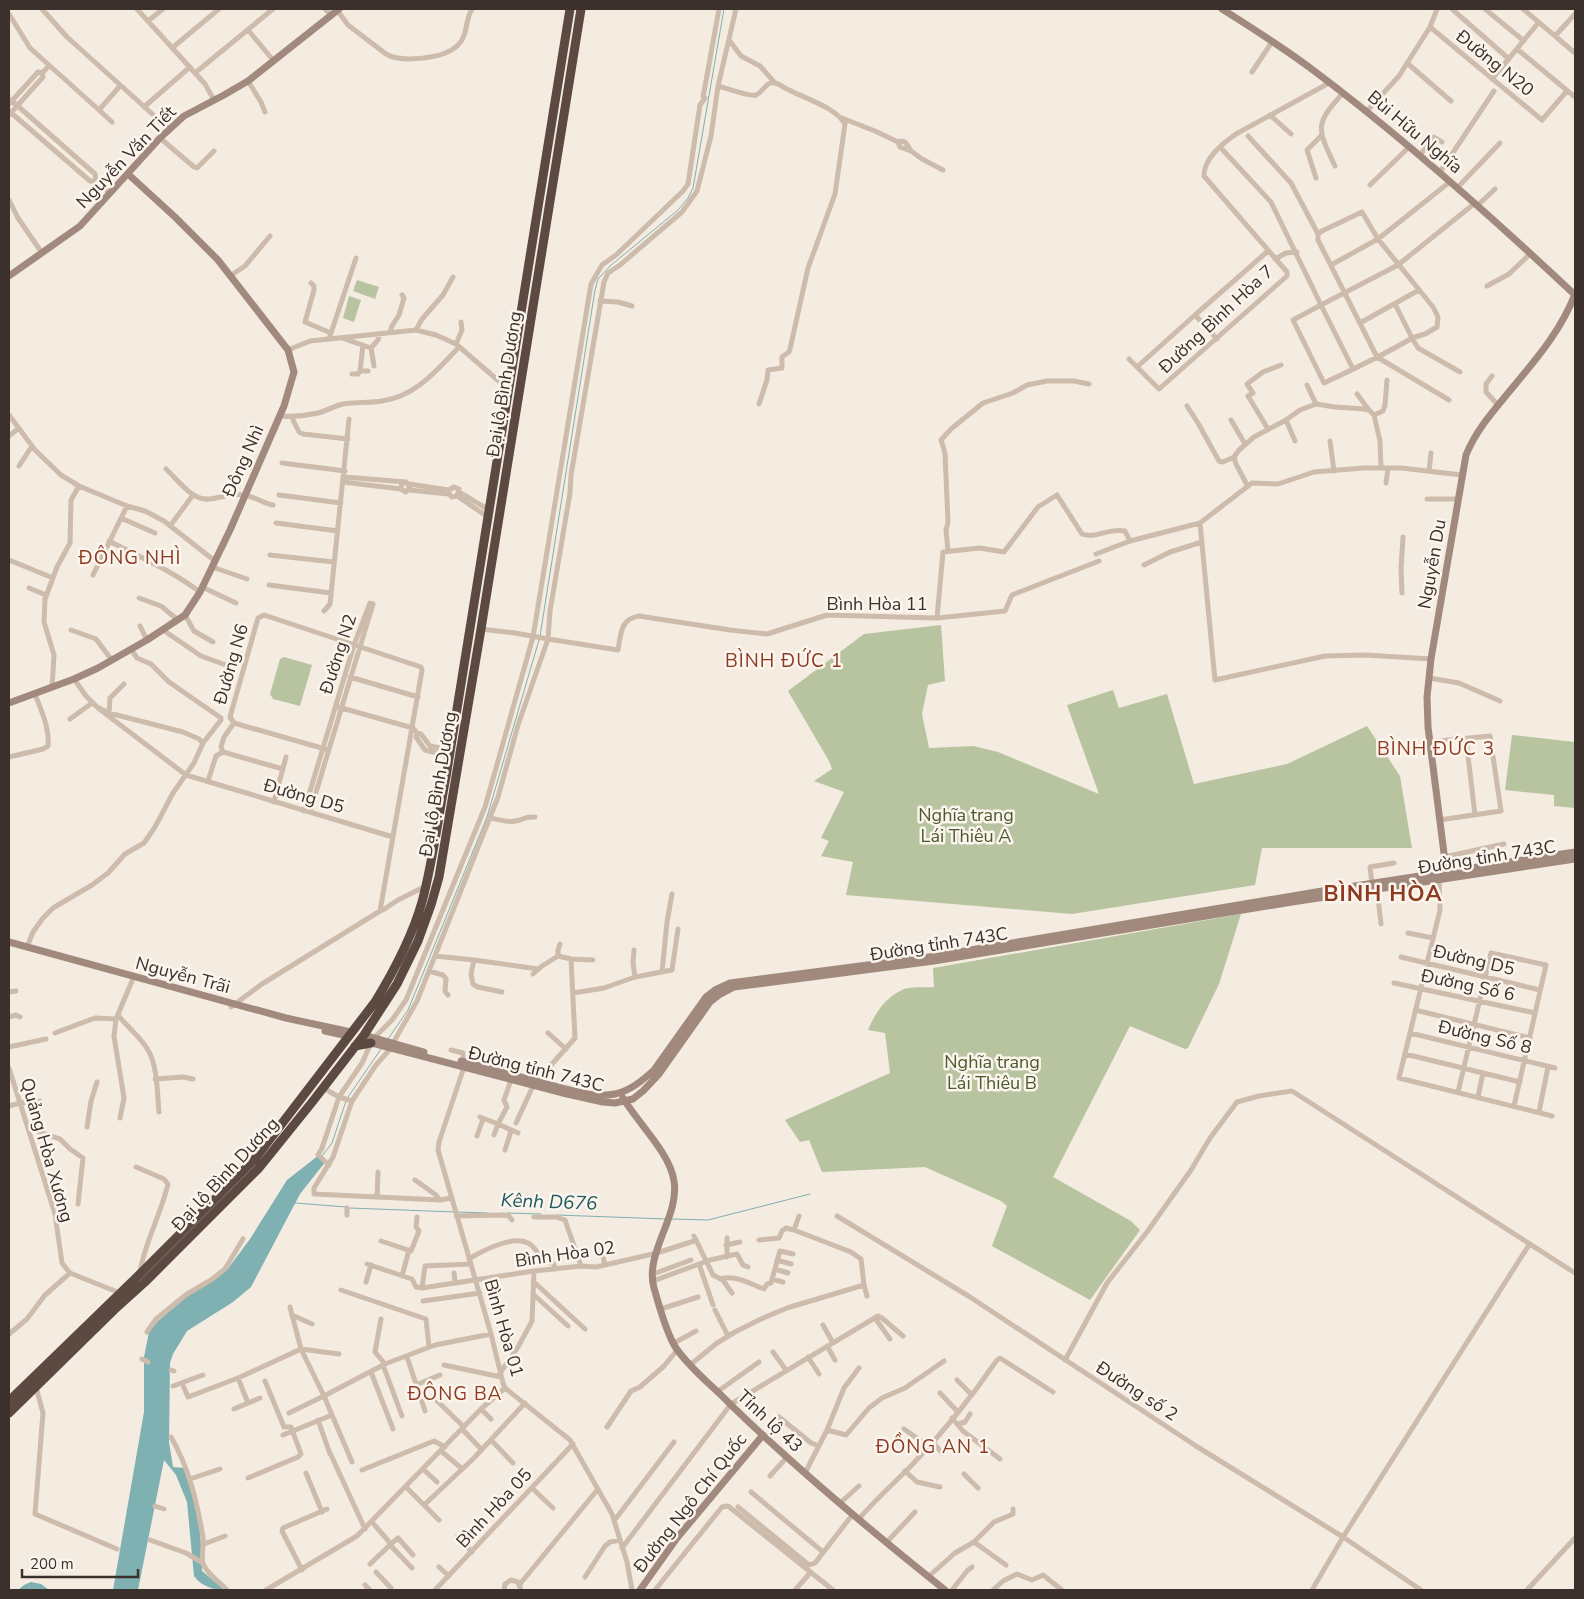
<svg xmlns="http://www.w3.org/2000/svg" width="1584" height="1599" font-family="'Nunito Sans',sans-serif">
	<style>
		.green { fill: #b8c4a0 }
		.water { fill: #7fb0b2 }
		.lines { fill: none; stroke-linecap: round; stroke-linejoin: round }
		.stream { stroke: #7fb0b2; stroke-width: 1 }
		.street { stroke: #cdbbac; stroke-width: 5 }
		.secondary { stroke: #a18a7d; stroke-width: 7 }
		.highway { stroke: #5c4a42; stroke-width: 9 }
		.labels { text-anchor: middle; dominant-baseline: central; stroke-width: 5; stroke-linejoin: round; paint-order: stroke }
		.street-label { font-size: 18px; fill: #3b302b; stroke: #fbf5ee }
		.park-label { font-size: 18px; fill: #4a5a2e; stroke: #fbf5ee }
		.neighbourhood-label { font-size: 19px; letter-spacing: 1px; fill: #8c3b22; stroke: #fbf5ee }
		.water-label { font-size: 19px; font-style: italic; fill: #1f5a5e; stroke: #fbf5ee }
		.district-label { font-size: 22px; font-weight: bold; letter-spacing: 1px; fill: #8c3b22; stroke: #fbf5ee }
	</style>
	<rect width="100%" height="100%" fill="#f4ebe1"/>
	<!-- green -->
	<path class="green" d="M357,280L379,287L375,299L353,291Z
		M349,296L361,300L354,322L343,318Z
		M941,625L945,681L928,685L922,714L929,748L973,746L998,752L1099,794L1067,705L1113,690L1119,708L1167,694L1194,784L1287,764L1367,726L1400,776L1412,848H1262L1255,885L1072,914L846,895L853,862L821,856L829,841L821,838L844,792L814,781L832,769L829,761L788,691L864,634Z
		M284,657L312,665L300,706L273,699L270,694L280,659Z
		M1512,735L1575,742V808L1554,806V795L1505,790Z
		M1241,914L1219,984L1188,1048L1185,1049L1130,1026L1053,1177L1131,1221L1140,1230L1090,1300L992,1246L1007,1206L1001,1201L925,1167L822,1172L809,1140L800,1142L785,1120L890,1073L885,1033L868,1030C875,1013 885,998 902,990C910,986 925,988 934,987L933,968Z"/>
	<!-- water -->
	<path class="water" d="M319,1155L326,1161L300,1194L251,1287L233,1302L187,1331L173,1354L170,1363L169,1442L173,1467L184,1468C197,1501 202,1535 202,1571L225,1590C213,1590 201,1586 194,1576L187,1502L176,1475L164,1460L138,1590H113L144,1412V1357L149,1332L158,1321L189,1295L227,1270L250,1239L287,1180Z
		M31,1582L41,1584L49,1590H18L24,1585Z"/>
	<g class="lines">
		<!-- stream -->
		<path class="stream" d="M540,636L595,290L598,279L610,266L678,210L688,198L693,188L724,9
			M388,1039L408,1010L487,817L539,640
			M348,1097L381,1049
			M322,1156L332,1143L346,1101
			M295,1203L346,1207
			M350,1208L454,1212
			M458,1212L488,1213
			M507,1213L541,1214
			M557,1215L666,1219
			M672,1219L708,1220L810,1194"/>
		<!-- street -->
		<path class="street" d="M42,9L67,37L169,129
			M137,9L205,84L214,100
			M325,9L330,14
			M1452,9L1509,59
			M1485,9L1524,41
			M1523,9L1575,53
			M337,10L348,25L386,54C402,63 444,59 458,45C468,36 465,19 472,9
			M9,14L30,48L99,110L120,86
			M148,21L163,9
			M1430,27L1542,120L1567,91
			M248,30L273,60
			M1555,36L1575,14
			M729,40L741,56L760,66L775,83
			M172,48L219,9
			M1517,49L1575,97
			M1407,63L1451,101
			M1252,72L1272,42
			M195,73L273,9
			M1492,79L1539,22
			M248,81L261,102L265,112
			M718,86C727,88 749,97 756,95C763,92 766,81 775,83C780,84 784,88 789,90C806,99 835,107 845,124L835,194L808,268L790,349L789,352L782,357V368L768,370L767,380L759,404
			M11,100L95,174L96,181L110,194
			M9,104L38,72L42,73
			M144,107L190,67
			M99,110L112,122
			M9,111L90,181H96
			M1367,111L1399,76L1430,27L1437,9
			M9,115L43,77L42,73L49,66
			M1270,115L1291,134
			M842,118L875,131L898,142L900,147L911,151L922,159L943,170
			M1248,136L1291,183L1318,234
			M160,138L194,167L197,168L214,151
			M898,142C906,139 907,145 911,151
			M1220,147L1271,202L1321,305L1398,265L1475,203
			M1420,155L1434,137L1442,142
			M1335,166C1317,128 1314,125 1343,93
			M1440,172L1494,91
			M1316,178L1307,150L1322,135
			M1370,185L1409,147
			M1458,187L1500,143
			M9,200L18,218L42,253
			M1478,205L1495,189
			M1275,259L1286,253L1297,252
			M1331,265L1378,239L1451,181
			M230,276L245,266L270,236
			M311,283L314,286V290L305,322L331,333
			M1487,286L1509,274L1531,253
			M600,301L618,302L632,306
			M1395,304L1412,338L1425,334L1437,327L1438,317L1433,307L1378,239L1362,212L1322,231L1318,234V240L1377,357L1449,400
			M1195,315L1268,251
			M1360,323L1419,290
			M416,330L422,319L443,295L453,277
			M390,332L392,326L399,315L404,298L402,295
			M342,338L371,348
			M329,339L356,258
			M456,344L462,330L461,322
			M288,350L310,341L416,330L436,335L456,344L508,389
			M1129,359L1159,389L1287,276V272L1204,176C1204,158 1222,144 1236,134L1329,83
			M374,366L371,348L378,340L380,334
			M1137,367L1195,315L1217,339
			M1353,369L1321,305L1293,320L1324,383C1354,369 1384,355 1412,338L1418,348L1460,372
			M360,371L363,345
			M352,374H358L360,371H368
			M1492,376L1486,384V392L1498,405
			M1307,385L1316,404
			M1357,394L1369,410
			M1187,406L1198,423L1219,461L1223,462L1234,457
			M9,415L35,450L61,475L79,486L127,506L145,511L164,521L215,561
			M1374,415L1383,411L1385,405L1387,380
			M279,416C292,417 305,416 318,413C326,411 334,406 343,404C356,402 369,403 382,401C416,396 436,371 459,347
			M293,420L299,432L303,434L348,439
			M1231,420L1245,444
			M1286,420L1295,441
			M1268,429L1248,396L1253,393L1247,384L1263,372L1281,365
			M9,436L18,429
			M1330,441L1334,471
			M282,463L345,471
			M19,466L32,446
			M166,469C177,479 192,501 209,499C220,498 232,493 244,495C253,496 263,503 273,505
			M1429,471L1431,453
			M344,477L406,482L410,487L406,492L401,489L402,483
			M343,482L401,489
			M1386,483L1388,468
			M409,484L449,490L454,487L459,489L457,496L452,497L449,494V490
			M1247,485L1236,464L1234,457L1239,450L1254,437L1286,420L1300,410L1316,404L1335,407L1364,409L1369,410L1374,415L1380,441L1381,468
			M409,490L449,494
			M459,492L489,510
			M279,495L341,503
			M457,496L488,517
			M1427,499H1459
			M121,518L155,533
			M276,523L338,531
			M1200,523L1215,680L1325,656L1365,655L1431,659
			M170,526L193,495
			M109,541C140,557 172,571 200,592
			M948,551L946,530L948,522L945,453L941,440L951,429L983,403L1013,393L1027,385L1047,381H1074L1089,384
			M1096,554L1130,541
			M270,555L334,562
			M9,560L53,578
			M1144,565L1170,552L1202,542
			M212,567L247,579
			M93,575L127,506
			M269,585L331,593
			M202,587L236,603
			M29,588L46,595
			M1402,593L1401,569L1403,537
			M139,598L161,606L178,620
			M324,611L330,604L349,419
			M185,615L194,631L213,642
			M937,618L943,552L980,548L1004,552L1038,507L1057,495L1082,534C1095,539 1108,528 1125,531L1130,541L1200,523L1252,483L1278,484L1314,472L1363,468H1401L1462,475
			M140,626L147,640
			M481,629L515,633L548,639L618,650C621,634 620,619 639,616L730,630L767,634L827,615L937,618L1005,611L1012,595L1099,561
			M71,630L96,639L111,659
			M163,630L201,656L226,665L230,669
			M350,677L418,697
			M1429,678L1459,683L1500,701
			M74,679L86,696L97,707L109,713L183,732L199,739L203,743
			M52,688L54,655L44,622L45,599L57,567L70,543L71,500L79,486
			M338,707L413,728L417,733L421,734L430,746L450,750
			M98,708L186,775L393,837
			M109,713L110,698L124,684
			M70,719L92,703
			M234,723L230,717L258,618L264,615L421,667L422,670L380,911
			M234,723L325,749
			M417,733L416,737L425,750L449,756
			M1466,739L1475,815
			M1429,742L1490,736L1501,811L1439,820
			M223,752L283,769
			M223,752L221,747L224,737L234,723
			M9,757L43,749L48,746C50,729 41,710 35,694
			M208,781L216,756L223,752
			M274,802L286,757
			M304,811L354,645L370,603L373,604
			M310,812L373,604
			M490,818C497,819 507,823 515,821C525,820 523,816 535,817
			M1444,857L1504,844
			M1439,879L1440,910L1399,1078L1552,1116
			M1372,884L1370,867L1394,863
			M1377,889L1381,924
			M1408,933L1433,938
			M27,947L33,932L43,918L53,908L92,885L108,873L125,854L144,843L155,827L173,793L194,763L203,743L221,720V718L169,682L151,664L137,658L131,649
			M634,950L633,963L635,977
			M435,956L474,960L471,974L473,984L478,987L502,992
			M558,956V950L560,944
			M1401,957L1540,990
			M474,960L538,969
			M429,971L443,975L446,979L445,991L448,995
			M662,972L667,922L672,894
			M533,974L542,966L558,956L571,959L593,960
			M1394,983L1535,1013
			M9,992L16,991
			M573,993L604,988L635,977L672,970L678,929
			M231,1007L262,984L380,911L383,910L398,900L426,886
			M1415,1010L1530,1038
			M118,1015C127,1027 141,1037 148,1050C158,1067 157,1093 159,1112
			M9,1017L16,1015L20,1017
			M55,1033L95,1018L116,1019
			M548,1033L566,1049
			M1410,1033L1555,1068
			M374,1038L392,1020L406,1000L485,807L533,637L591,284L602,265L616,255L683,191L688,184L700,105L705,98L703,96L704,92L719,9
			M393,1043L417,1001L498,797L518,725L548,639L550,611L570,493L571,475L604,282L608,273L620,265L682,212L697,191L711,136L718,86L736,9
			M9,1047L46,1039
			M391,1048L376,1065L352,1101L333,1157L314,1188V1194L440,1200L451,1198
			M451,1050L463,1053V1062
			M1405,1054L1520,1082
			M464,1067L439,1142L438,1150L491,1334L503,1383L505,1388L570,1440L612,1514L627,1562L632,1590
			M9,1068L55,1214L62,1263L70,1273L120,1293
			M155,1079L183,1077L193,1079
			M511,1080L504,1100L507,1107L498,1124L518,1133
			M536,1082L575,1038L571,959
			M323,1088L339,1097L352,1101
			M1458,1092L1491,953L1546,965L1514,1106
			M1478,1097L1483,1073
			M9,1106L20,1103L40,1101
			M1539,1112L1548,1067
			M480,1117L498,1124L494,1135
			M120,1118L124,1098L114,1036L116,1019L132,981
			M516,1123L533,1086
			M87,1127L91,1101L97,1082
			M28,1128L60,1139L70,1149L83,1158L78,1204
			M477,1136L483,1119
			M505,1150L511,1131
			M329,1165L318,1155L322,1148L339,1097L362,1063L371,1043
			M136,1167L164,1179L168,1184C161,1214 145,1242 140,1272
			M415,1180L436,1195L440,1200
			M377,1197L378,1172
			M347,1215V1208
			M456,1216L503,1215L509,1216L512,1220
			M837,1216L970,1297L1196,1446L1343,1537L1421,1590
			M534,1217H556L565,1220L581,1266
			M694,1236L713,1275L723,1280L732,1293
			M759,1240L779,1238L782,1231L786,1228L794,1230
			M381,1241L411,1251L419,1231L416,1227L417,1217
			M726,1245L740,1242
			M601,1248L605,1265
			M727,1257V1238
			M469,1259C482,1251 512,1235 528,1243C535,1246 538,1255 543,1260C545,1262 551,1263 554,1264L555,1269
			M777,1260L791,1264
			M367,1264L412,1279L416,1287L422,1288L425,1266L471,1264
			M699,1264L713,1305
			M775,1269L788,1273
			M454,1273L455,1282
			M653,1274L691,1260
			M402,1276L409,1250
			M720,1279C734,1274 751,1284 764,1289L767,1284L771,1283L780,1251L793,1254
			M772,1279L783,1282
			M653,1281L710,1260L737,1254L743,1265L748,1267
			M366,1282L371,1265
			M535,1283L585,1329
			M864,1285L867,1296
			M422,1288L534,1271L581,1266L596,1267L657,1253L694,1241
			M341,1290L426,1319L429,1347
			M534,1295L568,1326
			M423,1301L480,1293
			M290,1307L301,1349L324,1396L385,1364L435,1345L491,1334
			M661,1309L698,1297
			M715,1310L728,1336
			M292,1315L312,1324
			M875,1318L890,1339
			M381,1319L375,1352L385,1364
			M823,1325L833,1343
			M147,1332L156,1319L187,1294L211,1280L225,1269L243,1239
			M9,1334L27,1319L45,1295L70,1273
			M674,1343L696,1331
			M827,1346L835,1360
			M773,1352L786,1370
			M407,1357L425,1411
			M808,1357L819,1374
			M142,1359L148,1362
			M1065,1360L1107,1283L1147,1232L1191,1170L1210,1138L1237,1102L1259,1096L1292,1091L1575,1273
			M383,1365L402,1416
			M444,1365L501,1377
			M690,1365L717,1343L735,1332L761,1319L787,1308L864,1285L861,1259L851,1252L794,1230L799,1216
			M171,1370L174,1371
			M371,1372L393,1429
			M500,1373L518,1347L532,1321L534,1271
			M238,1378L248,1403
			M957,1380L972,1395
			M182,1383L188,1397L238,1378L301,1349L339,1354
			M416,1385L440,1375
			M173,1386L203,1375
			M36,1387L43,1413L35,1514L117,1549
			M717,1392L759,1362
			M940,1393L958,1412
			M433,1397L464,1427
			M234,1409L260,1398
			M481,1409L491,1419
			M332,1415L352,1462
			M779,1417L811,1443L819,1446
			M952,1418L963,1431L1000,1459
			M318,1420L330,1454
			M958,1424L965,1422L970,1414
			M607,1427L631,1391L640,1387L664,1366L678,1349
			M462,1429L481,1449
			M904,1429L928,1446
			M827,1430L844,1388L859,1368
			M283,1435L332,1415L324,1396L289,1413
			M171,1437C189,1468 197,1502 203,1537C204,1545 201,1557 203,1564C208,1575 220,1582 227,1590
			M491,1440L513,1463
			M932,1441L942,1453
			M441,1451L460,1467
			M331,1455L365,1529
			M423,1469L437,1482
			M362,1470L434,1441L445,1447
			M905,1471L917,1482L940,1487
			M306,1473L322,1512
			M805,1473L827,1430L846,1435L869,1408L882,1398L905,1388L944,1361
			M964,1474L978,1488
			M770,1476L787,1457
			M248,1478L298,1457L301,1454L291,1427H284L265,1381
			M190,1479L220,1469
			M406,1487L439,1520
			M532,1488L553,1508
			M751,1492L823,1552
			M840,1503L859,1486
			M424,1505L474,1458L525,1403
			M155,1506L164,1509
			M738,1507L809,1565L815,1563L853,1514
			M858,1520C874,1501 892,1485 910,1467C942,1434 971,1398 997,1360L1000,1358L1053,1392
			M614,1521L674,1442
			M457,1537L472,1552
			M150,1540L186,1553L203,1563
			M974,1542L1006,1565
			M886,1543L915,1512
			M204,1544L225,1536
			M391,1544L398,1538L413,1555
			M390,1545L412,1568
			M622,1548L731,1404L878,1316L882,1318L903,1336
			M370,1564L391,1544L372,1522
			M439,1567L449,1576
			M302,1570L282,1531L283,1528L327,1509
			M376,1572L391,1588
			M585,1577L605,1546L610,1542L620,1540
			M928,1577L955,1553L974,1542L994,1522L1013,1514V1509
			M520,1584L598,1489
			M365,1585L370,1590
			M266,1590L357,1536L481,1409L505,1388
			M435,1590L573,1444
			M504,1590L505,1584L511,1580L518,1582L521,1590
			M655,1590L722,1507L728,1506L833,1590
			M795,1590L811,1572
			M952,1590L967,1571L972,1567
			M993,1590L1003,1581L1017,1574L1032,1580L1043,1575L1062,1590
			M1312,1590L1343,1537L1529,1245
			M1527,1590L1575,1538"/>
		<!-- secondary -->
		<path class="secondary" d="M1222,9C1252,28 1284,48 1313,70C1405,139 1491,216 1575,295
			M9,276L80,226L160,138L184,116L224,95L248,81L339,9
			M9,703L74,679L98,668L147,640L185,615L200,592L230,530L284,406L294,372L288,350L218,260L175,217L128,174
			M1447,877L1428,727L1427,697L1431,659L1466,455C1475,433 1489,416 1504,398C1530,366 1560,334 1575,294
			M9,942L286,1018L351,1032
			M325,1031L348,1036
			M364,1035L424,1052
			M368,1042L567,1094L603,1102L615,1103L633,1099L643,1091L659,1074L710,1002L719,995L734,987L934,961L1292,902L1575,859
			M461,1061C492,1069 523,1078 554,1086C574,1091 595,1098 615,1094C630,1091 643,1080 654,1070L706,997L715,990L730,983L929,957L1316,892L1575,852
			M623,1098C638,1123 670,1153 674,1181C680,1216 644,1253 654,1288C659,1305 666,1333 676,1348C691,1370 713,1386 731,1405C799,1471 871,1531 945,1590
			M640,1590L677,1538L763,1435"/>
		<!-- highway -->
		<path class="highway" d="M355,1046L371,1043
			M9,1401L139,1275L254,1160L375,1002C394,971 412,937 422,902C433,861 438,818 446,777L570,9
			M9,1413L114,1310L145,1282L259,1168L313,1101L364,1035L397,984L418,941L431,905L439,877L481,629L581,9"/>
	</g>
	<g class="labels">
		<!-- street labels -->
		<g class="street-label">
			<text transform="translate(1495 63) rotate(39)">Đường N20</text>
			<text transform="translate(1415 132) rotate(40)">Bùi Hữu Nghĩa</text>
			<text transform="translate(126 157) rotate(-46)">Nguyễn Văn Tiết</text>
			<text transform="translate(1216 319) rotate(-43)">Đường Bình Hòa 7</text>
			<text transform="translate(504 384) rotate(-81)">Đại lộ Bình Dương</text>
			<text transform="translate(243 461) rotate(-66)">Đông Nhì</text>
			<text transform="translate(1432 564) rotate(-80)">Nguyễn Du</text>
			<text x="877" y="604">Bình Hòa 11</text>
			<text transform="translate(338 654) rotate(-72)">Đường N2</text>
			<text transform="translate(231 664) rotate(-74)">Đường N6</text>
			<text transform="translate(438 784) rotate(-80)">Đại lộ Bình Dương</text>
			<text transform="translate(304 796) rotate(16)">Đường D5</text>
			<text transform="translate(1487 857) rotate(-9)">Đường tỉnh 743C</text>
			<text transform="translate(939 944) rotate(-9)">Đường tỉnh 743C</text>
			<text transform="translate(1474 960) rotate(13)">Đường D5</text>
			<text transform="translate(183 975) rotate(15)">Nguyễn Trãi</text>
			<text transform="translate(1468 985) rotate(12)">Đường Số 6</text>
			<text transform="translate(1485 1037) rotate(13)">Đường Số 8</text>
			<text transform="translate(536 1069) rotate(14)">Đường tỉnh 743C</text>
			<text transform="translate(47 1150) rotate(74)">Quảng Hòa Xương</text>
			<text transform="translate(225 1174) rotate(-47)">Đại lộ Bình Dương</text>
			<text transform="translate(565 1254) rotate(-8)">Bình Hòa 02</text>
			<text transform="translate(504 1328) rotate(74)">Bình Hòa 01</text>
			<text transform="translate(1137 1391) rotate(33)">Đường số 2</text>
			<text transform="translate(770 1421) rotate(43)">Tỉnh lộ 43</text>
			<text transform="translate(690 1503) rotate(-52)">Đường Ngô Chí Quốc</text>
			<text transform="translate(494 1508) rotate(-47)">Bình Hòa 05</text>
		</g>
		<!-- park labels -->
		<g class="park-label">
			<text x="966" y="815">Nghĩa trang<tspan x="966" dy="21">Lái Thiêu A</tspan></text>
			<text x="992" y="1062">Nghĩa trang<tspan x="992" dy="21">Lái Thiêu B</tspan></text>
		</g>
		<!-- neighbourhood labels -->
		<g class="neighbourhood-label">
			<text x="130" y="558">ĐÔNG NHÌ</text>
			<text x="784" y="661">BÌNH ĐỨC 1</text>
			<text x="1436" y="749">BÌNH ĐỨC 3</text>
			<text x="455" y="1394">ĐÔNG BA</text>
			<text x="933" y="1447">ĐỒNG AN 1</text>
		</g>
		<!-- water labels -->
		<g class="water-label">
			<text transform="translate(549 1202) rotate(2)">Kênh D676</text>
		</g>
		<!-- district labels -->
		<g class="district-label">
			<text x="1383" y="894">BÌNH HÒA</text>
		</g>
	</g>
	<!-- border -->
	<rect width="1584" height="1599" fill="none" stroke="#3b302b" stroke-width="20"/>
	<!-- scale -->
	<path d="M22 1569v8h116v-8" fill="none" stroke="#3b302b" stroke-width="2.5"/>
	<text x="30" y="1569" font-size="15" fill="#3b302b" stroke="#fbf5ee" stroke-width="4" paint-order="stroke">200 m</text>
</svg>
